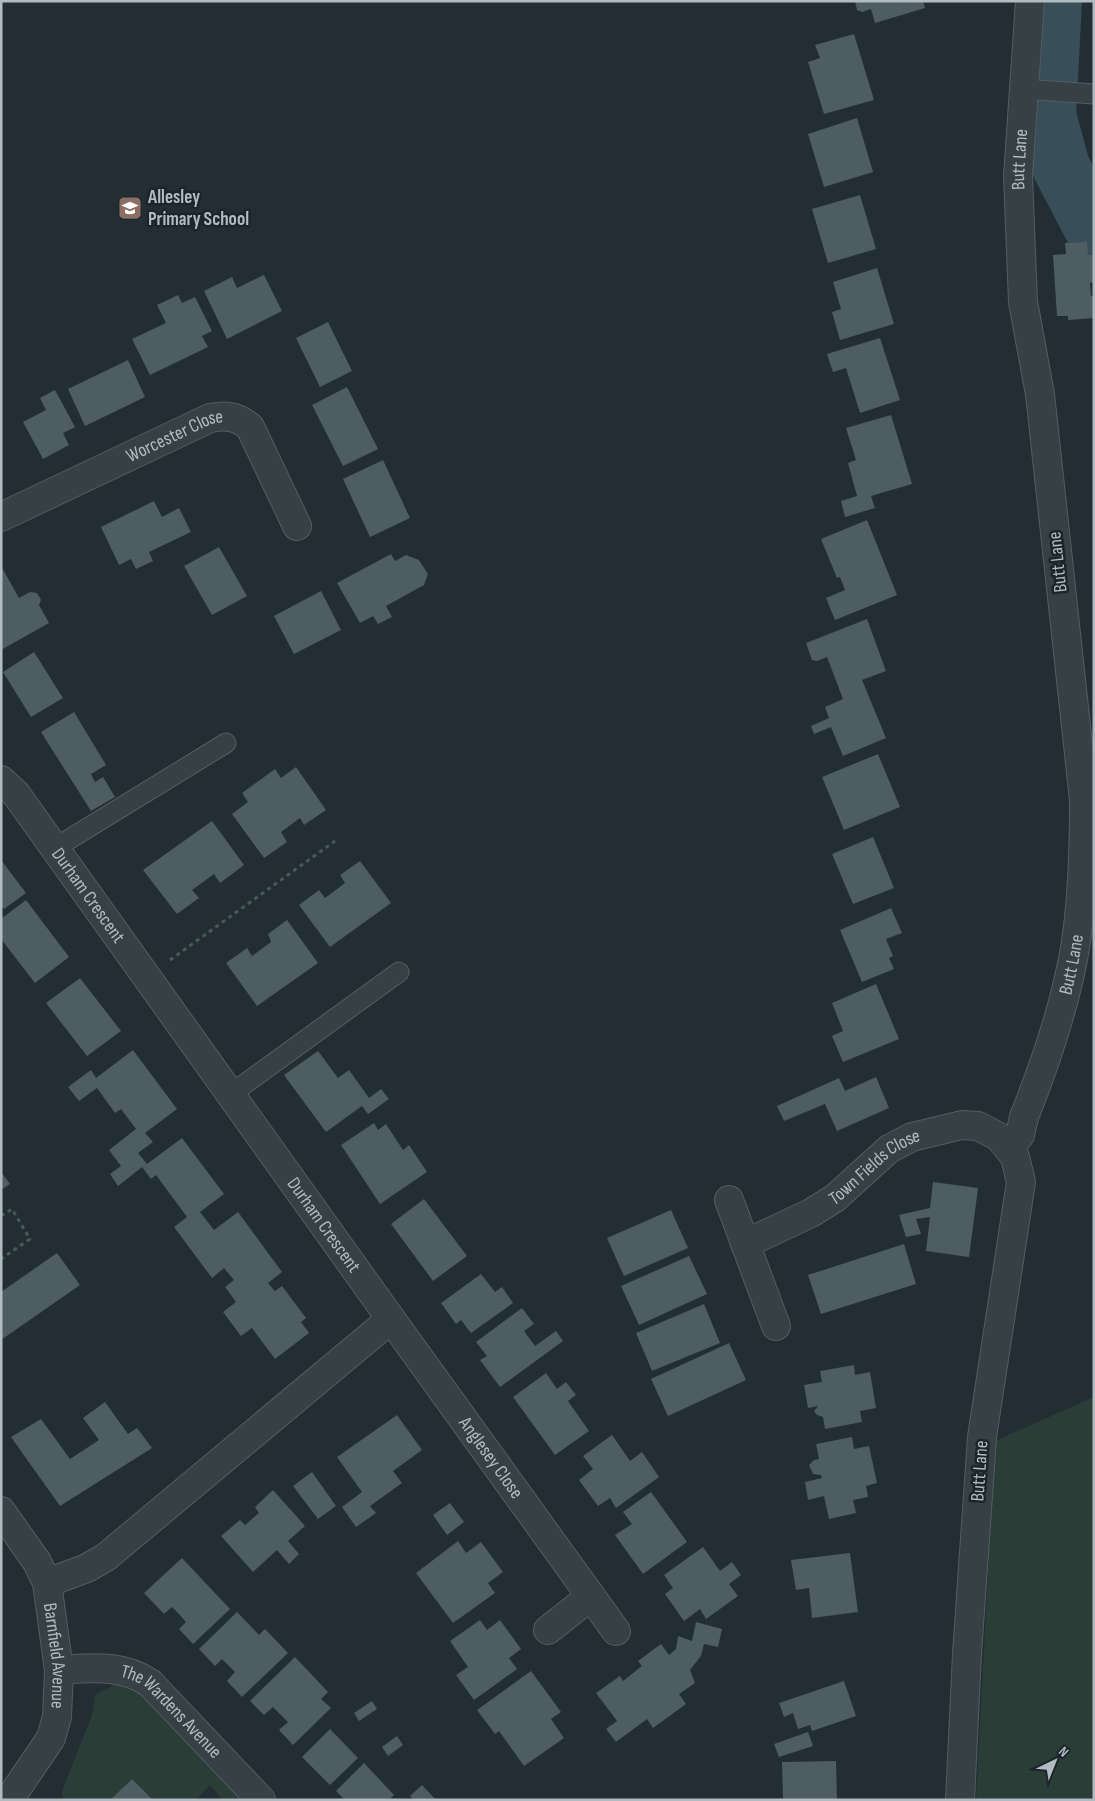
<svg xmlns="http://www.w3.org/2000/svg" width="1095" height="1801" font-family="'Sofia Sans Condensed',sans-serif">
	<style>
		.green { fill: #2b3d37 }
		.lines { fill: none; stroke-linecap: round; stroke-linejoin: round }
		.river { stroke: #384e59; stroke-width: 58 }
		.building { fill: #4e5c63 }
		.service-casing { stroke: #535e63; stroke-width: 21 }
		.pedestrian-casing { stroke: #535e63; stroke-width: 30 }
		.minor-casing { stroke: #535e63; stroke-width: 30 }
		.path { stroke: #485957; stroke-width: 3; stroke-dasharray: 4 4; stroke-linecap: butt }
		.service { stroke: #364045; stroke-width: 19 }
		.pedestrian { stroke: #364045; stroke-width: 28 }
		.minor { stroke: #364045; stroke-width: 28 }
		.labels { text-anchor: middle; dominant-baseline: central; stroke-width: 5; stroke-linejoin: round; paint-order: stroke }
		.street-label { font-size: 19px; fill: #b0bbc2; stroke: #1b252a }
		.poi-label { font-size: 19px; font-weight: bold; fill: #b0bbc2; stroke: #1b252a; text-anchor: start }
	</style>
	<rect width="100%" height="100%" fill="#232e34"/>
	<!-- green -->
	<path class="green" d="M1094,1397V1800H976L995,1441Z
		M116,1684L141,1691L246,1800H223L210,1785L196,1800H153L132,1779L110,1800H63L62,1791L92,1715L95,1695Z"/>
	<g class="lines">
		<!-- river -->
		<path class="river" d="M1053,1L1047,115L1061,167L1094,230"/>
	</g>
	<!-- building -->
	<path class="building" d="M855,1H923L925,8L875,23L871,9L862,12L857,10Z
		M854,34L874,100L824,114L808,62L820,58L815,45Z
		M857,118L873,172L824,187L808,134Z
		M860,195L876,249L828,263L812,209Z
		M1087,242L1088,255H1094V282L1090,283L1091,296H1094V318L1068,320V316H1057L1053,255L1066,254L1065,243Z
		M877,268L894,324L840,340L832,312L841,309L833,282Z
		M264,275L282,311L227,339L204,291L232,277L237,288Z
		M178,295L182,303L195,297L212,331L202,336L208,347L150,375L132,339L166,323L157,305Z
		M328,322L352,371L320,387L296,338Z
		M880,338L900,400L860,413L846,368L833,372L827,354Z
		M128,360L145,397L85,426L68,389Z
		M347,387L378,449L343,466L312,405Z
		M55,390L75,427L63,433L69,445L43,459L23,422L46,410L40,398Z
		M891,415L912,484L871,496L875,508L845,517L841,501L857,496L848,463L856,460L846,428Z
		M383,460L410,518L370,537L343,479Z
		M154,501L162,517L179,508L191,532L149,552L153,561L136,569L131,559L119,565L101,527Z
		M867,520L897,595L835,620L826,598L845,590L840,577L837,578L821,539Z
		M219,547L247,596L212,615L184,566Z
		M391,554L395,561L406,555L419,560L428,574L424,585L386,606L392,617L378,624L373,616L360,623L337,583Z
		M1,566L19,598L30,592L37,593L41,600L39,605L49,623L1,650Z
		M321,591L341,630L294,654L274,616Z
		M867,619L886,671L862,680L886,738L843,756L831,727L814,734L811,726L829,718L825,707L843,699L827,657L817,661L812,660L806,643Z
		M34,652L63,698L31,717L3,672Z
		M74,712L106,765L91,774L95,782L103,777L115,797L91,811L41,732Z
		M878,754L900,807L844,830L822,777Z
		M296,767L326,810L304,825L300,818L281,832L287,842L264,858L232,814L248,802L242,793L275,769L281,778Z
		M212,821L244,865L220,883L214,874L192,890L199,898L177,914L143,870Z
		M873,837L894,888L853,904L832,854Z
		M1,860L26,893L4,909L1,905Z
		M360,861L391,903L330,947L299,905L319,890L325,898L345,883L340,875Z
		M26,900L69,957L35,983L1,939V919Z
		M891,908L902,933L886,939L893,956L889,958L894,969L862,982L840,930Z
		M287,920L318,963L257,1006L226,963L247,948L252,956L271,942L268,934Z
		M80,978L121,1031L87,1056L46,1003Z
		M876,984L899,1039L843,1062L832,1036L843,1031L832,1003Z
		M133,1050L177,1109L145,1133L153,1142L138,1153L147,1164L182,1138L224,1194L200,1212L214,1230L238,1212L282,1272L268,1283L275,1291L282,1286L306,1318L301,1322L309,1333L275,1359L252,1328L241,1336L223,1312L236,1302L225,1287L234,1280L224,1268L212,1278L174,1227L187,1217L156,1175L151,1179L142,1167L118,1186L110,1174L121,1166L109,1150L136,1129L121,1109L115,1113L97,1088L79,1101L68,1087L91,1070L96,1078Z
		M318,1051L338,1078L349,1070L369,1098L381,1089L389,1099L368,1114L362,1106L326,1132L284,1075Z
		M876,1077L889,1108L837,1131L825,1104L784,1121L777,1106L839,1078L845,1091Z
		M374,1123L378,1130L386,1124L403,1150L409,1145L427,1172L380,1204L341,1145Z
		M1,1172L10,1184L1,1190Z
		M933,1182L978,1188L969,1257L926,1251L930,1217L916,1219L921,1234L906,1237L899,1215L930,1208Z
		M424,1199L467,1256L433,1281L391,1224Z
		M671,1210L688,1248L624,1276L607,1238Z
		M904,1244L916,1284L821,1314L808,1275Z
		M57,1253L80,1285L1,1340V1292Z
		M689,1256L707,1294L639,1325L621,1286Z
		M481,1274L495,1292L502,1287L513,1303L471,1333L461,1320L456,1324L441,1303Z
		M704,1304L720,1343L652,1371L636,1333Z
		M522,1308L534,1324L524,1331L535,1346L556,1331L563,1341L500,1387L480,1360L487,1356L476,1342Z
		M729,1343L746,1380L668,1416L651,1379Z
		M854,1365L855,1375L870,1372L876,1408L860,1411L862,1422L825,1429L823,1417L817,1415L814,1411L818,1406L808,1408L804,1385L822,1382L820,1371Z
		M546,1373L557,1389L566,1382L576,1395L568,1401L589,1431L555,1455L513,1397Z
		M105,1402L128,1434L137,1428L152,1448L60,1506L11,1437L41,1419L70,1459L99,1440L83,1418Z
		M397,1415L422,1450L393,1471L402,1483L370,1506L376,1513L356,1527L342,1507L362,1492L337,1457Z
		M612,1435L630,1461L642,1452L659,1477L616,1508L610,1498L598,1506L579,1480L593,1469L583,1456Z
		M852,1437L854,1449L869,1446L877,1483L866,1486L868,1497L853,1500L856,1513L829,1519L824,1496L808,1500L805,1482L822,1478L821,1475L813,1474L809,1465L814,1460L819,1459L816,1444Z
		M312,1472L336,1506L318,1519L293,1486Z
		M273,1490L305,1526L288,1541L299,1554L289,1564L277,1550L253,1572L221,1536L240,1520L245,1525L259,1513L255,1507Z
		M651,1492L687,1542L643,1574L615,1535L632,1524L623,1512Z
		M450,1503L464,1522L447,1535L433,1515Z
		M458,1541L466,1553L481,1542L503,1572L488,1583L495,1593L453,1623L416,1573Z
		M703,1547L720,1571L732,1562L741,1575L729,1584L738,1596L706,1619L700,1609L684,1621L665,1594L673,1588L664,1575Z
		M850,1553L858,1612L812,1618L809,1588L796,1590L791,1560Z
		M182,1558L230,1609L193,1644L179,1629L186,1622L177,1612L172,1607L164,1614L144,1593Z
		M237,1612L259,1635L265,1629L288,1653L242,1697L227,1681L235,1672L222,1659L215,1666L199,1649Z
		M480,1620L487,1630L500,1620L521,1649L509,1658L517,1669L474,1700L456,1675L468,1667L450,1641Z
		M696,1622L722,1629L718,1647L704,1644L701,1656L690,1670L695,1683L679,1694L686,1704L653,1728L647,1719L616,1742L606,1729L617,1721L596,1693L620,1676L623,1681L642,1666L638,1661L661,1644L669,1655L676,1649L678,1636L692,1641Z
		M295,1657L328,1692L321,1699L331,1708L293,1745L279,1730L288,1722L273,1707L264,1715L250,1701Z
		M531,1671L561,1712L551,1719L564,1738L524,1766L499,1731L495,1734L477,1710Z
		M844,1681L856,1716L812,1731L810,1725L798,1729L793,1713L784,1717L779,1703Z
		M372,1701L377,1709L359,1721L354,1713Z
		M330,1729L358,1758L330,1785L302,1757Z
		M808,1732L813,1746L779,1757L774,1744Z
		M397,1736L403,1745L388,1756L382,1747Z
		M836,1761L837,1800H783L782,1762Z
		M364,1763L394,1795L389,1800H345L336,1791Z
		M132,1779L153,1800H110Z
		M422,1785L436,1800H414L410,1796Z"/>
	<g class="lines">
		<!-- service casing -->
		<g class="service-casing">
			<path id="service" d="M1023,89L1094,94
				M55,848L226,743
				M231,1094L399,972"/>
		</g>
		<!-- pedestrian casing -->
		<g class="pedestrian-casing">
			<path id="pedestrian" d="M1009,1147L1020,1135L1024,1117"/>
		</g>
		<!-- minor casing -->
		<g class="minor-casing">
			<g id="minor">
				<path id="s1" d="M1,517L210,418C226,415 237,416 250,427L297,526"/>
				<path id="s2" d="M1,780L16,794L391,1319L106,1557L87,1568L47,1583"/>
				<path id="s3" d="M1024,1117C1046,1062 1065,1007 1075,948C1083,900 1084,849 1084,800L1040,394L1023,302L1018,176L1030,1"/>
				<path d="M729,1200L776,1326"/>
				<path id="s4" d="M745,1244L811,1213L835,1198L889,1149L912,1137L962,1125L978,1126L999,1137L1015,1157L1021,1182L982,1437L967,1654L960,1800"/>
				<path id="s5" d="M391,1319L616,1631"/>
				<path id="s6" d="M1,1511L37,1562L47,1583L59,1670L57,1717L51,1738L9,1800"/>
				<path d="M548,1630L591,1596"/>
				<path id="s7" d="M59,1670C92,1668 122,1664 150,1683L261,1800"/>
			</g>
		</g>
		<!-- path -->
		<path class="path" d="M170,960L335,841
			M1,1216L12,1209L30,1239L1,1259"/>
		<!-- service -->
		<use href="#service" class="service"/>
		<!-- pedestrian -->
		<use href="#pedestrian" class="pedestrian"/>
		<!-- minor -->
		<use href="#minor" class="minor"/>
	</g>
	<!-- icons -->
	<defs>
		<g id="school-square" transform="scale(1.25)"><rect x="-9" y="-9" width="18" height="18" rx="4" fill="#8d6e63" stroke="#1b252a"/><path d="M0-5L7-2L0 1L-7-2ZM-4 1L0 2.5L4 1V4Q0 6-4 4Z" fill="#fff"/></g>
	</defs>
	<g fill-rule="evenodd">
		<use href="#school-square" x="130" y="208"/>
	</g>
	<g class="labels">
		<!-- street labels -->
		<g class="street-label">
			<text stroke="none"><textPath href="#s3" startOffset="970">Butt Lane</textPath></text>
			<text stroke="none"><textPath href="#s1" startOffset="192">Worcester Close</textPath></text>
			<text transform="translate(1058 562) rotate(-96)">Butt Lane</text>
			<text stroke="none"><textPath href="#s2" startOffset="145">Durham Crescent</textPath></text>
			<text stroke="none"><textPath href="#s3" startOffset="160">Butt Lane</textPath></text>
			<text stroke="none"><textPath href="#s4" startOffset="152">Town Fields Close</textPath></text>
			<text stroke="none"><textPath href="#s2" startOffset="550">Durham Crescent</textPath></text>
			<text stroke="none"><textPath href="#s5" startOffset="171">Anglesey Close</textPath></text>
			<text transform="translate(980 1471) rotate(-86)">Butt Lane</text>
			<text stroke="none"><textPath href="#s6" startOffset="159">Barnfield Avenue</textPath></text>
			<text stroke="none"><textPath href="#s7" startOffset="128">The Wardens Avenue</textPath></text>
		</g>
		<!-- poi labels -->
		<g class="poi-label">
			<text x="148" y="197">Allesley<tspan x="148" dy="22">Primary School</tspan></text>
		</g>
	</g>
	<!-- border -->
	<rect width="1095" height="1801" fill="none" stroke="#b0bbc2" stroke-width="5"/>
	<!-- north arrow -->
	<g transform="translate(1055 1761) rotate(43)" stroke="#1b252a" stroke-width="4" paint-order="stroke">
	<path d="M0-4L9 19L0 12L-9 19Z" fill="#b0bbc2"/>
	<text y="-8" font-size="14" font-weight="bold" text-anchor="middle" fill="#b0bbc2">N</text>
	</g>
</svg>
